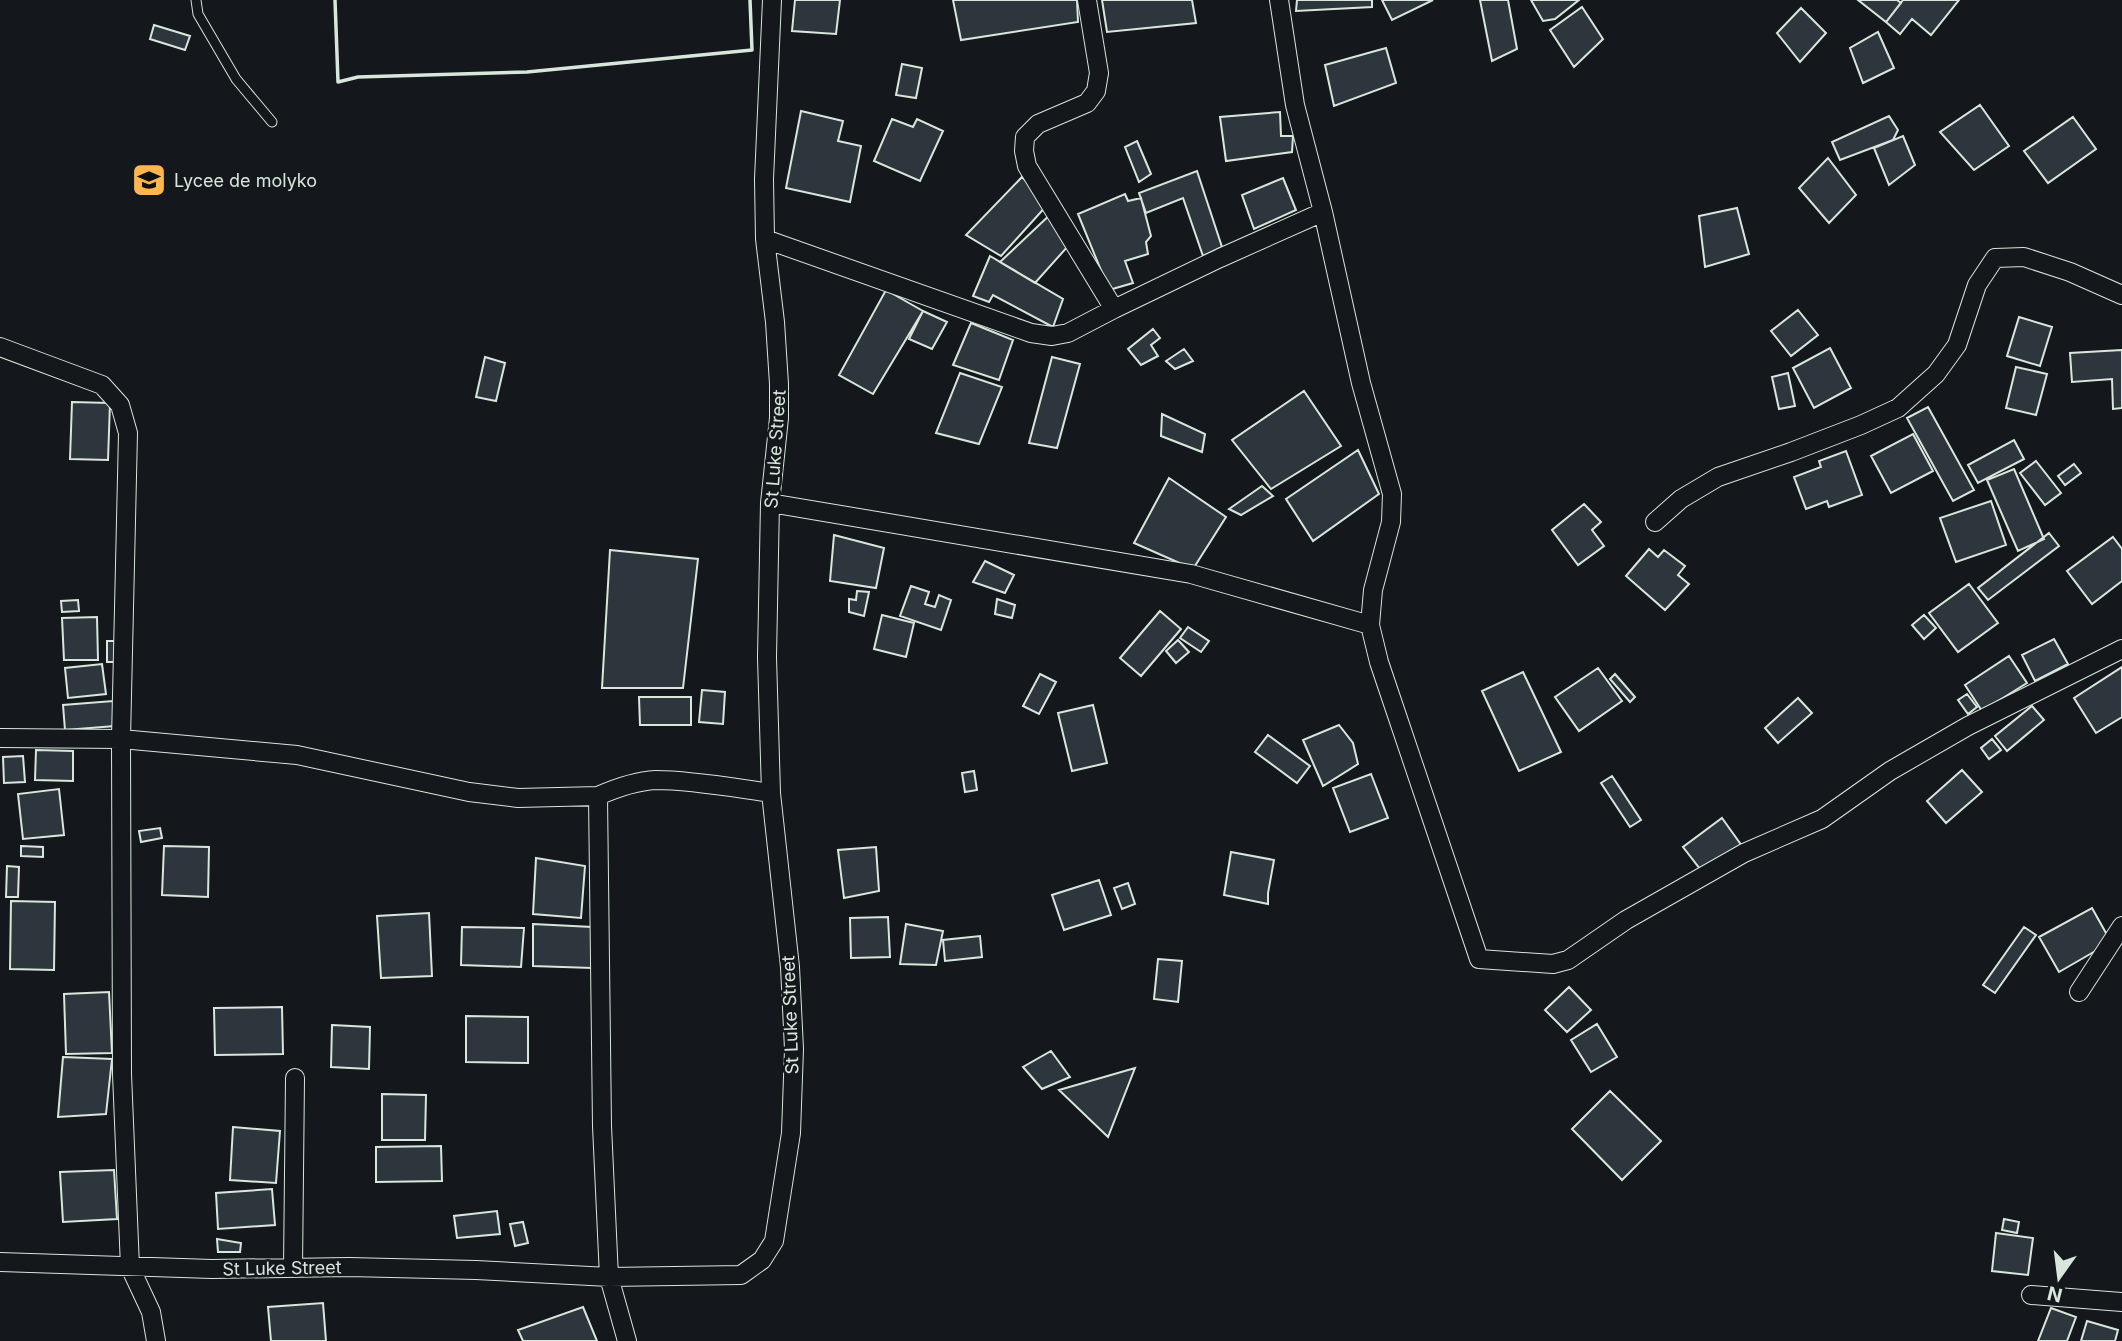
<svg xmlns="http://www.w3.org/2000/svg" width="2122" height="1341" font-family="Inter,sans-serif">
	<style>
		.building { fill: #2c363c; stroke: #d8e6dc; stroke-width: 2 }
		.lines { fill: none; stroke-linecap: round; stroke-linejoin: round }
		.lane-casing { stroke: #d8e6dc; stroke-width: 11 }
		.street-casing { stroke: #d8e6dc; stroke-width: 20 }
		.lane { stroke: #14181c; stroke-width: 9 }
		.street { stroke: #14181c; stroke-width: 18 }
		.wall { stroke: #d8e6dc; stroke-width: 3.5 }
		.labels { text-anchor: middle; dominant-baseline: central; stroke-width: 5; stroke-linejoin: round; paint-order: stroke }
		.poi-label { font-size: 18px; fill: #d8e6dc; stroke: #14181c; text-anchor: start }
		.street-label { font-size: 18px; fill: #d8e6dc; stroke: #14181c }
	</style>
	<rect width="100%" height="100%" fill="#14181c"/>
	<!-- building -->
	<path class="building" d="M795,0H840L836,34L792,31Z
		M953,0H1077L1078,22L961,40Z
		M1102,0H1192L1196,23L1107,32Z
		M1297,0H1372V7L1296,11Z
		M1382,0H1433L1392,20Z
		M1480,0H1508L1517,49L1492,61Z
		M1531,0H1579L1555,19L1543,21Z
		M1858,0H1897L1901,3L1886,22Z
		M1903,0H1959L1931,35L1912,19L1900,34L1886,22Z
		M1582,7L1603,39L1574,67L1550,30Z
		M1801,8L1826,33L1800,62L1777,33Z
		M154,25L190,36L185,50L150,39Z
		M1878,32L1894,68L1863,83L1850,48Z
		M1386,48L1396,83L1334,106L1325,65Z
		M902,64L922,68L916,98L896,95Z
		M1980,105L2009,146L1974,170L1940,132Z
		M801,111L843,121L838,141L861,146L850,202L786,188Z
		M1280,112L1281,136H1293L1292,152L1226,161L1220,117Z
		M1889,116L1898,130L1893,140L1840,160L1832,142Z
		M2073,117L2096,149L2048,183L2024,151Z
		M892,119L913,127L917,119L943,131L920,181L874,161Z
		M1903,136L1915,165L1889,185L1874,148Z
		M1137,141L1151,174L1139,182L1125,147Z
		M1828,158L1856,195L1829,223L1799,188Z
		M1197,171L1222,247L1203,256L1183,198L1146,213L1139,193Z
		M1022,177L1049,203L1001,256L966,235Z
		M1283,178L1296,210L1254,229L1242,195Z
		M1125,194L1128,201L1141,198L1151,236L1146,242L1148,254L1125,261L1133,283L1109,290L1078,214Z
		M1737,208L1749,254L1705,267L1699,216Z
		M1054,211L1077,236L1035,283L1000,262Z
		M990,256L1063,299L1053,327L993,295L989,302L973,296Z
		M886,290L923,311L873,394L839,375Z
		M1798,310L1818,335L1791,356L1771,331Z
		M923,311L947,322L932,349L909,339Z
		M2019,317L2052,327L2040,366L2007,356Z
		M971,323L1013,340L999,380L953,365Z
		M1153,329L1160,338L1151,345L1158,356L1141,365L1128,349Z
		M1830,348L1851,388L1814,408L1793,368Z
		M1184,349L1193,361L1175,369L1166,361Z
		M2122,350V408L2113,409L2112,379L2072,382L2070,353Z
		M485,357L505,363L496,401L476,397Z
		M1052,357L1080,364L1057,448L1029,443Z
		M2016,367L2047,374L2036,415L2006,408Z
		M960,373L1002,387L979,444L936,433Z
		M1788,373L1795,406L1779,409L1772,377Z
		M1304,391L1341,446L1271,489L1232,440Z
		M72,402L110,403L108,460L70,459Z
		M1928,407L1974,490L1953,501L1907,418Z
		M1162,414L1205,434L1202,452L1161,436Z
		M1913,434L1933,471L1891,493L1871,456Z
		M2014,440L2024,459L1978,483L1968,465Z
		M1358,450L1379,494L1313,541L1286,499Z
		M1846,451L1862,495L1829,507L1827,501L1806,509L1794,477L1821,467L1819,461Z
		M2036,461L2061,493L2045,505L2020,473Z
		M2074,464L2081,473L2065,485L2058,476Z
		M2014,469L2044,539L2018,551L1987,480Z
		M1169,478L1226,517L1193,569L1134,543Z
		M1262,486L1273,496L1241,515L1229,509Z
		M1991,501L2006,545L1956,562L1940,518Z
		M1584,504L1601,522L1592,530L1604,546L1578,565L1552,530Z
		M2049,533L2059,546L1988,600L1978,588Z
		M834,535L884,548L876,588L830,581Z
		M2113,537L2122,549V581L2092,604L2067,571Z
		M1649,549L1658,557L1664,550L1685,566L1678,575L1689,584L1665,610L1626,576Z
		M610,550L698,559L683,688H602Z
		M985,561L1014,575L1005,593L973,582Z
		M1969,584L1998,623L1958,652L1929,613Z
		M911,586L929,592L925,604L935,607L939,595L951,600L941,630L900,616Z
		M857,591L869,592L864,616L849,612V599L856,600Z
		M997,599L1015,605L1012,618L995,614Z
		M78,600L79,611L62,612L61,601Z
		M1160,611L1181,629L1141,676L1120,658Z
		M882,615L914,623L906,657L874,649Z
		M1924,615L1936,628L1924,639L1912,625Z
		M97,617L98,660H64L62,618Z
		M1188,627L1209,641L1201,652L1180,638Z
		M2054,639L2068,664L2035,681L2022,655Z
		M1178,640L1189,652L1176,663L1166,651Z
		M107,641H121V662H107Z
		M2009,656L2027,683L1982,711L1965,685Z
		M102,664L106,694L68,698L65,668Z
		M2122,667V717L2096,733L2074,698Z
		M1598,668L1622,701L1579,731L1555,697Z
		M1523,672L1561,752L1519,771L1482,691Z
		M1040,674L1056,682L1039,714L1023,706Z
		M1615,674L1635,697L1630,702L1610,679Z
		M702,690L725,692L723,724L699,722Z
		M1967,694L1977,707L1968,714L1958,700Z
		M639,697H691V725H640Z
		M1798,698L1812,713L1778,743L1765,728Z
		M113,701L115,726L65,730L63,705Z
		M1093,705L1107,763L1072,771L1058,713Z
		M2032,706L2044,720L2007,751L1995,736Z
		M1339,725L1353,743L1358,764L1323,786L1303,740Z
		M1268,735L1310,766L1297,783L1255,752Z
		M1992,739L2001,750L1989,759L1981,748Z
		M36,750L73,751V781L35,780Z
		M23,756L25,782L4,783L3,757Z
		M1962,770L1982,792L1946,823L1927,801Z
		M974,771L977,790L965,792L962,773Z
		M1371,774L1388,818L1350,832L1333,788Z
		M1612,776L1641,820L1630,827L1601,783Z
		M59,789L64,835L23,839L18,794Z
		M1722,818L1742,846L1704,874L1683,847Z
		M160,828L162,838L141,842L139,831Z
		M21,846L43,847V857L21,856Z
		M164,846L209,847L208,897L162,895Z
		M876,847L879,891L844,898L838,850Z
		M1231,852L1274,860L1268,893V904L1224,895Z
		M536,858L585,866L581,918L533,914Z
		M7,866L19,867L18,897H6Z
		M1099,880L1111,915L1064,930L1052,895Z
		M1128,883L1135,904L1122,909L1114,888Z
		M11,901L55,902L54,970L10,969Z
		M2092,908L2111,942L2059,972L2039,937Z
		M429,913L432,976L381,978L377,916Z
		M888,917L890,957L851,958L850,918Z
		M533,924L592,927V968L533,966Z
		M906,924L943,931L936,965L900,964Z
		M462,927L524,928L521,967L461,965Z
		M2024,927L2036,935L1995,993L1983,985Z
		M980,936L982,957L945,961L943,940Z
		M1158,959L1182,961L1178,1002L1154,999Z
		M1569,987L1591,1010L1567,1032L1545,1010Z
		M109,992L112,1053L66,1054L64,994Z
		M282,1007L283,1054L215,1055L214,1008Z
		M466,1016L528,1017V1063L466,1062Z
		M1597,1024L1617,1057L1591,1072L1571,1040Z
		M332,1025L370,1027L369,1069L331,1067Z
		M1051,1051L1070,1077L1042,1089L1023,1067Z
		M63,1057L112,1059L106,1114L58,1117Z
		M1135,1068L1108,1137L1059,1090Z
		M1610,1091L1661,1141L1622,1180L1572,1129Z
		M382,1094L426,1095L425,1140H382Z
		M233,1127L280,1131L276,1183L230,1180Z
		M441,1146L442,1181L376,1182V1147Z
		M114,1170L117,1219L63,1222L60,1172Z
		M272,1189L275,1225L218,1229L216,1193Z
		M497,1211L500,1234L457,1238L454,1216Z
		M2004,1219L2019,1222L2017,1233L2002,1230Z
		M523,1222L528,1243L515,1246L510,1224Z
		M1996,1233L2033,1238L2028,1275L1992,1271Z
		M217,1239L241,1243L240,1252H218Z
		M323,1303L326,1341H271L268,1307Z
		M583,1307L597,1341H523L518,1330Z
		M2051,1308L2076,1317L2067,1341H2038Z
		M2087,1321L2118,1330L2115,1341H2081Z"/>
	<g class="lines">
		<!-- lane casing -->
		<g class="lane-casing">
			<path id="lane" d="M196,0L198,14L236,79L272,122"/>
		</g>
		<!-- street casing -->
		<g class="street-casing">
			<path id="street" d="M1087,0L1099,73L1096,91L1087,103L1038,124L1025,137L1024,151L1027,166L1114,309
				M1279,0L1295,105L1323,212L1361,383L1392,494L1391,522L1373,590L1370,625L1379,662L1479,959L1553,964L1568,960L1626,920L1744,853L1822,819L1890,771L1968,726L2122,649
				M765,239L1031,333L1052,336L1068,333L1114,309L1220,258L1323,212
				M0,347L102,385L120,405L128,433L121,739L0,738
				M770,503L1191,574L1370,625
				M1655,522L1681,499L1718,477L1791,452L1861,425L1898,408L1936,374L1957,345L1977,285L1995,258L2024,257L2070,272L2122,295
				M2079,992L2122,926
				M0,1262L212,1269L349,1267L476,1270L609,1277L741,1275L762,1260L774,1241L791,1133L794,1049L790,967L771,793L767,657L770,503L779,418V384L775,322L765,239L764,179L772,0
				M293,1268L295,1078
				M2031,1295L2122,1302
				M156,1341L151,1312L130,1267L122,1074L121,739L297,755L469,792L518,798L598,796
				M627,1341L609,1277L602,1126L598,796C616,788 636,781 656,780C692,780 735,788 771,793"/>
		</g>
		<!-- lane -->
		<use href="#lane" class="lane"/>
		<!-- street -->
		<use href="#street" class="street"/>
		<!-- wall -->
		<path class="wall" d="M335,0L338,82L358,77L527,72L752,50L750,0"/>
	</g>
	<!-- icons -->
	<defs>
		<g id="school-square" transform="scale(1.75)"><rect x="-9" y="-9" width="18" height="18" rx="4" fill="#ffb74d" stroke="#14181c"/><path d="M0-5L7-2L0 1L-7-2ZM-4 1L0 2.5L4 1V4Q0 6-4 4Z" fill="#111"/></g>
	</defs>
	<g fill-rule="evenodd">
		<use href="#school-square" x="149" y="180"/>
	</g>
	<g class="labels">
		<!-- poi labels -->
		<g class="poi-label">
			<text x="174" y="180">Lycee de molyko</text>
		</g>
		<!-- street labels -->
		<g class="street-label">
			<text transform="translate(775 449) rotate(-86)">St Luke Street</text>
			<text transform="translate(790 1015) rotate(-92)">St Luke Street</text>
			<text transform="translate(282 1268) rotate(-1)">St Luke Street</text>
		</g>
	</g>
	<!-- north arrow -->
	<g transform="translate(2059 1278) rotate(194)" stroke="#14181c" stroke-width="5" paint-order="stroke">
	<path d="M0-5L12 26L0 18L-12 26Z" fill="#d8e6dc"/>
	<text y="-10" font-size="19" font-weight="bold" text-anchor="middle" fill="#d8e6dc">N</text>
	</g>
</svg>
